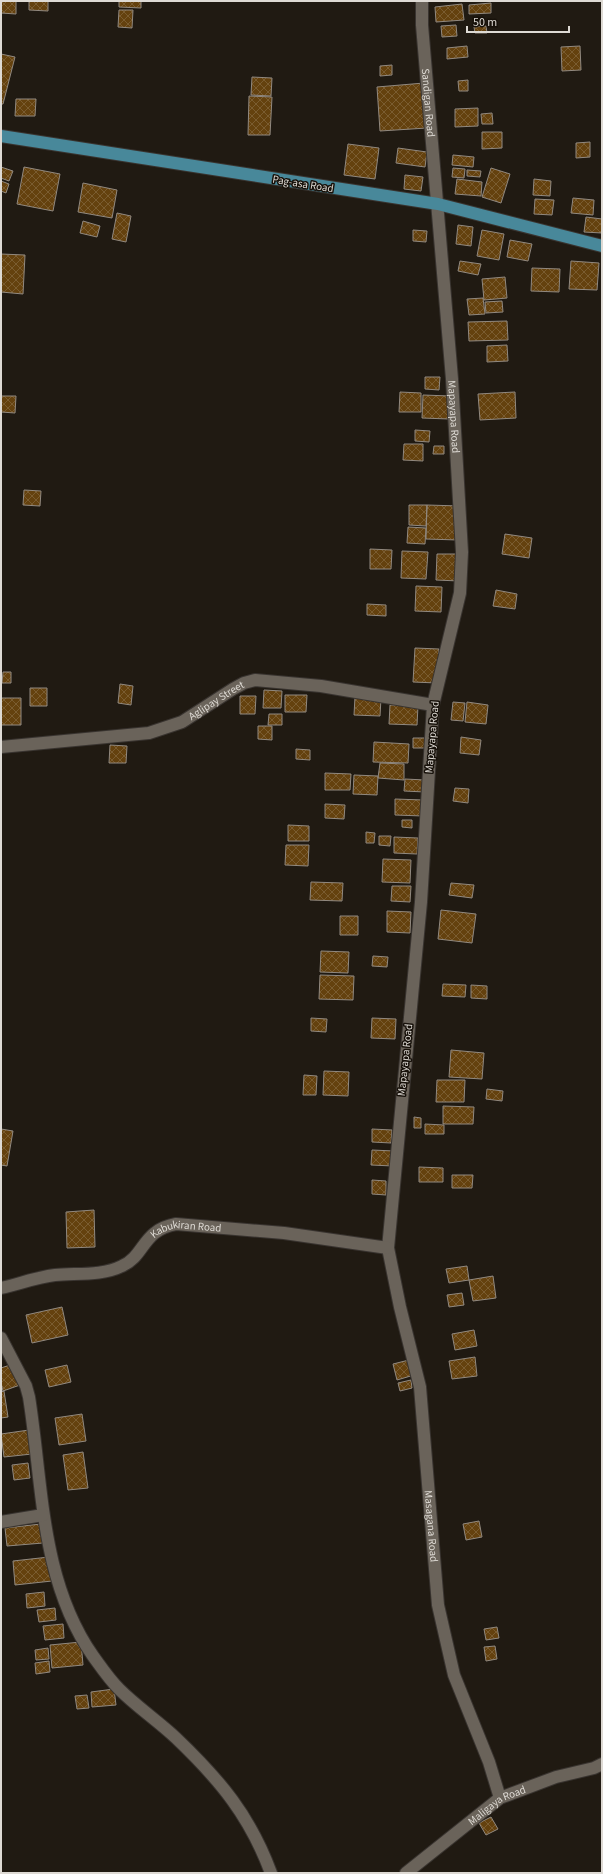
<svg xmlns="http://www.w3.org/2000/svg" width="603" height="1874" font-family="'Source Sans 3',sans-serif">
	<style>
		.building { fill: url(#building-cross-hatch); stroke: #918980 }
		.lines { fill: none; stroke-linecap: round; stroke-linejoin: round }
		.minor-casing { stroke: #393430; stroke-width: 14 }
		.major-casing { stroke: #393430; stroke-width: 14 }
		.minor { stroke: #6a635a; stroke-width: 12 }
		.major { stroke: #48889a; stroke-width: 12 }
		.labels { text-anchor: middle; dominant-baseline: central; stroke-width: 3; stroke-linejoin: round; paint-order: stroke }
		.street-label { font-size: 11px; fill: #dedad4; stroke: #17110a }
	</style>
	<defs>
		<pattern id="building-cross-hatch" width="8" height="8" patternUnits="userSpaceOnUse"><rect width="8" height="8" fill="#64410e"/><path d="M0 0l8 8M0 8l8-8" fill="none" stroke="#7a5c30"/></pattern>
	</defs>
	<rect width="100%" height="100%" fill="#201a12"/>
	<!-- building -->
	<path class="building" d="M1,1H16V14L1,13Z
		M29,1H48V11L29,10Z
		M119,1H141V8L119,7Z
		M491,3V13L469,14V5Z
		M462,4L464,20L436,22L435,7Z
		M119,10H133L132,28L118,27Z
		M456,25L457,36L442,37L441,26Z
		M486,26L487,33H475L474,27Z
		M467,46L468,57L447,59V48Z
		M580,46L581,70L562,71L561,47Z
		M1,54L15,57L3,104H1Z
		M392,65V75L380,76V66Z
		M252,77L272,78L271,96L251,95Z
		M468,80V91H459L458,81Z
		M424,83L427,128L380,131L377,87Z
		M249,96L272,97L270,135H248Z
		M16,99H36L35,116H15Z
		M478,108V126L455,127V109Z
		M492,113L493,124H482L481,114Z
		M482,132H502V148L482,149Z
		M590,142V157L576,158V143Z
		M348,144L379,148L375,179L344,175Z
		M398,148L427,152L425,167L396,163Z
		M453,155L474,157L473,167L452,165Z
		M1,167L13,171L9,181L1,178Z
		M24,167L60,174L53,211L17,204Z
		M453,168L465,169L464,178L452,177Z
		M491,168L510,174L501,203L482,197Z
		M467,170L481,171L480,177L467,176Z
		M405,175L423,177L421,191L404,189Z
		M457,179L482,182L481,196L455,194Z
		M534,179L551,181L550,196L533,195Z
		M1,181L9,184L6,193L1,191Z
		M83,183L117,190L112,218L78,212Z
		M573,198L594,200L593,215L571,213Z
		M535,199L554,200L552,215L534,214Z
		M117,213L131,216L126,242L112,239Z
		M586,217L602,219V233L584,232Z
		M83,221L100,226L97,237L80,233Z
		M458,225L473,227L471,246L456,244Z
		M413,230L427,231L426,242L413,241Z
		M482,230L504,234L499,260L477,256Z
		M510,240L532,244L528,261L507,257Z
		M1,254L25,255L23,294L1,292Z
		M460,261L481,264L478,275L458,271Z
		M571,261L599,263L597,290L569,289Z
		M532,268L560,269L559,292L531,291Z
		M505,277L507,298L484,300L482,279Z
		M483,298L485,314L469,315L467,299Z
		M502,301L503,312L486,313L485,302Z
		M507,321L508,340L469,341L468,322Z
		M507,345L508,361L487,362V346Z
		M425,377H440L439,390L425,389Z
		M400,392L421,393V412H399Z
		M515,392L516,418L480,420L478,394Z
		M423,395L450,396L449,419L422,418Z
		M1,396H16L15,413L1,412Z
		M415,430L430,431L429,442L415,441Z
		M404,444H423V461L403,460Z
		M434,446H444V454H433Z
		M24,490L41,491L40,506L23,505Z
		M409,505H427L426,526L409,525Z
		M427,505L460,506L458,540L426,539Z
		M408,527L426,528L425,544L407,543Z
		M505,534L532,538L529,558L502,554Z
		M370,549L392,550L391,569H370Z
		M402,551L428,552L426,579L401,578Z
		M437,554H460L459,581L436,580Z
		M416,586L442,587L441,612L415,611Z
		M496,590L517,594L515,609L493,606Z
		M367,604L386,605V616L367,615Z
		M415,648L439,649L437,683L413,682Z
		M3,672H11V683H2Z
		M120,684L133,686L131,705L118,703Z
		M30,688H47V706H30Z
		M264,690L282,691L281,708H263Z
		M285,695H307L306,712H285Z
		M240,696H256L255,714H240Z
		M355,697L381,698L380,716L354,715Z
		M1,698H21V725H1Z
		M453,702L465,703L463,721L451,720Z
		M467,702L488,705L486,724L465,722Z
		M390,705L418,706L417,725L389,724Z
		M269,714H282V725H268Z
		M258,726H272V740L258,739Z
		M461,737L481,740L479,755L460,753Z
		M413,738H425V748H413Z
		M374,742L409,744L408,763L373,762Z
		M110,745L127,746L126,763H109Z
		M296,749L310,750V760L296,759Z
		M380,763L404,764V780L378,778Z
		M325,773L351,774L350,790H325Z
		M354,775L378,776L377,795L353,794Z
		M405,779L425,780V792L404,791Z
		M455,788L469,789L468,803L453,801Z
		M395,799L423,800V816L395,815Z
		M325,804L345,805L344,819L325,818Z
		M402,820H412V828L402,827Z
		M288,825L309,826V841H288Z
		M366,832L375,833L374,843H366Z
		M379,836H391L390,846L379,845Z
		M394,837L418,838L417,854L394,853Z
		M286,845H309L308,866L285,865Z
		M383,859L411,860L410,883L382,882Z
		M311,882L343,883L342,901L310,900Z
		M451,883L474,885L472,898L449,895Z
		M392,886H411L410,902L391,901Z
		M441,910L476,914L472,943L438,939Z
		M387,911L411,912L410,933L387,932Z
		M340,916H358V935H340Z
		M321,951L349,952L348,973L320,972Z
		M373,956L388,957L387,967L372,966Z
		M320,975L354,976L353,1000L319,999Z
		M443,984L466,985L465,997L442,996Z
		M471,985L487,986V999L471,998Z
		M311,1018L327,1019L326,1032L311,1031Z
		M372,1018L396,1019L395,1039L371,1038Z
		M451,1050L484,1053L482,1079L449,1077Z
		M324,1071L349,1072L348,1096L323,1095Z
		M304,1075L317,1076L316,1095H303Z
		M437,1080H465L464,1102H436Z
		M487,1089L503,1091L502,1101L486,1099Z
		M443,1106L474,1107L473,1124H443Z
		M414,1117L421,1118V1128H414Z
		M425,1124L444,1125V1134H425Z
		M1,1129L13,1131L7,1166L1,1165Z
		M372,1129L392,1130L391,1143L372,1142Z
		M372,1150L394,1151L393,1166L371,1165Z
		M419,1167L443,1168V1182H419Z
		M452,1175H473L472,1188H452Z
		M372,1180L386,1181V1195L372,1194Z
		M94,1210L95,1247L67,1248L66,1212Z
		M467,1266L469,1280L449,1283L446,1269Z
		M493,1276L496,1298L473,1301L469,1280Z
		M462,1293L464,1305L449,1307L447,1295Z
		M62,1307L68,1335L32,1343L26,1315Z
		M474,1330L477,1346L455,1350L452,1334Z
		M475,1357L477,1376L452,1379L449,1361Z
		M409,1360L414,1375L397,1380L393,1364Z
		M13,1364L20,1385L3,1391L1,1383V1368Z
		M67,1365L71,1382L49,1387L45,1370Z
		M411,1380L412,1388L400,1391L398,1383Z
		M4,1391L8,1417L1,1418V1392Z
		M82,1414L86,1441L59,1445L55,1418Z
		M29,1430L32,1454L4,1457L1,1434Z
		M83,1452L88,1488L68,1490L63,1455Z
		M28,1463L30,1478L14,1480L12,1465Z
		M479,1521L482,1537L466,1540L463,1524Z
		M41,1524L43,1543L7,1546L5,1528Z
		M49,1557L52,1581L15,1585L13,1561Z
		M44,1592L45,1606L27,1608L26,1594Z
		M55,1608L56,1620L39,1622L37,1610Z
		M63,1624L64,1638L45,1640L43,1626Z
		M497,1627L499,1638L486,1640L484,1629Z
		M81,1642L83,1665L52,1668L50,1645Z
		M495,1646L497,1659L486,1661L484,1647Z
		M48,1648L49,1659L36,1660L35,1650Z
		M49,1661L50,1672L36,1674L35,1663Z
		M114,1689L116,1705L92,1707L91,1692Z
		M87,1695L89,1708L77,1709L75,1696Z
		M491,1817L498,1829L486,1835L479,1823Z"/>
	<g class="lines">
		<!-- minor casing -->
		<g class="minor-casing">
			<g id="minor">
				<path id="s1" d="M422,1V25L452,379L462,552L460,593L433,705L421,902L388,1248L400,1307L420,1387L438,1605L454,1675L489,1762L500,1798"/>
				<path id="s2" d="M1,747L149,733L182,722L233,689L244,683L255,680L321,686L433,705"/>
				<path id="s3" d="M1,1288C19,1284 37,1277 55,1275C77,1273 102,1276 122,1266C145,1256 142,1230 176,1224L284,1233L388,1248"/>
				<path d="M1,1338L26,1386L29,1397C43,1485 40,1580 93,1656C101,1667 109,1679 119,1689C137,1707 158,1721 176,1738C220,1780 250,1816 271,1873"/>
				<path d="M1,1522L43,1515"/>
				<path id="s4" d="M406,1873L500,1798L556,1777L594,1768L602,1764"/>
			</g>
		</g>
		<!-- major casing -->
		<g class="major-casing">
			<path id="major" d="M1,136L438,204L602,246"/>
		</g>
		<!-- minor -->
		<use href="#minor" class="minor"/>
		<!-- major -->
		<use href="#major" class="major"/>
	</g>
	<g class="labels">
		<!-- street labels -->
		<g class="street-label">
			<text stroke="none"><textPath href="#s1" startOffset="102">Sandigan Road</textPath></text>
			<text transform="translate(303 184) rotate(9)">Pag-asa Road</text>
			<text stroke="none"><textPath href="#s1" startOffset="417">Mapayapa Road</textPath></text>
			<text stroke="none"><textPath href="#s2" startOffset="224">Aglipay Street</textPath></text>
			<text transform="translate(432 737) rotate(-85)">Mapayapa Road</text>
			<text transform="translate(405 1060) rotate(-84)">Mapayapa Road</text>
			<text stroke="none"><textPath href="#s3" startOffset="203">Kabukiran Road</textPath></text>
			<text stroke="none"><textPath href="#s1" startOffset="1536">Masagana Road</textPath></text>
			<text stroke="none"><textPath href="#s4" startOffset="114">Maligaya Road</textPath></text>
		</g>
	</g>
	<!-- border -->
	<rect width="603" height="1874" fill="none" stroke="#dedad4" stroke-width="4"/>
	<!-- scale -->
	<path d="M467 26v6h102v-6" fill="none" stroke="#dedad4" stroke-width="2"/>
	<text x="473" y="26" font-size="12" fill="#dedad4" stroke="#17110a" stroke-width="3" paint-order="stroke">50 m</text>
</svg>
